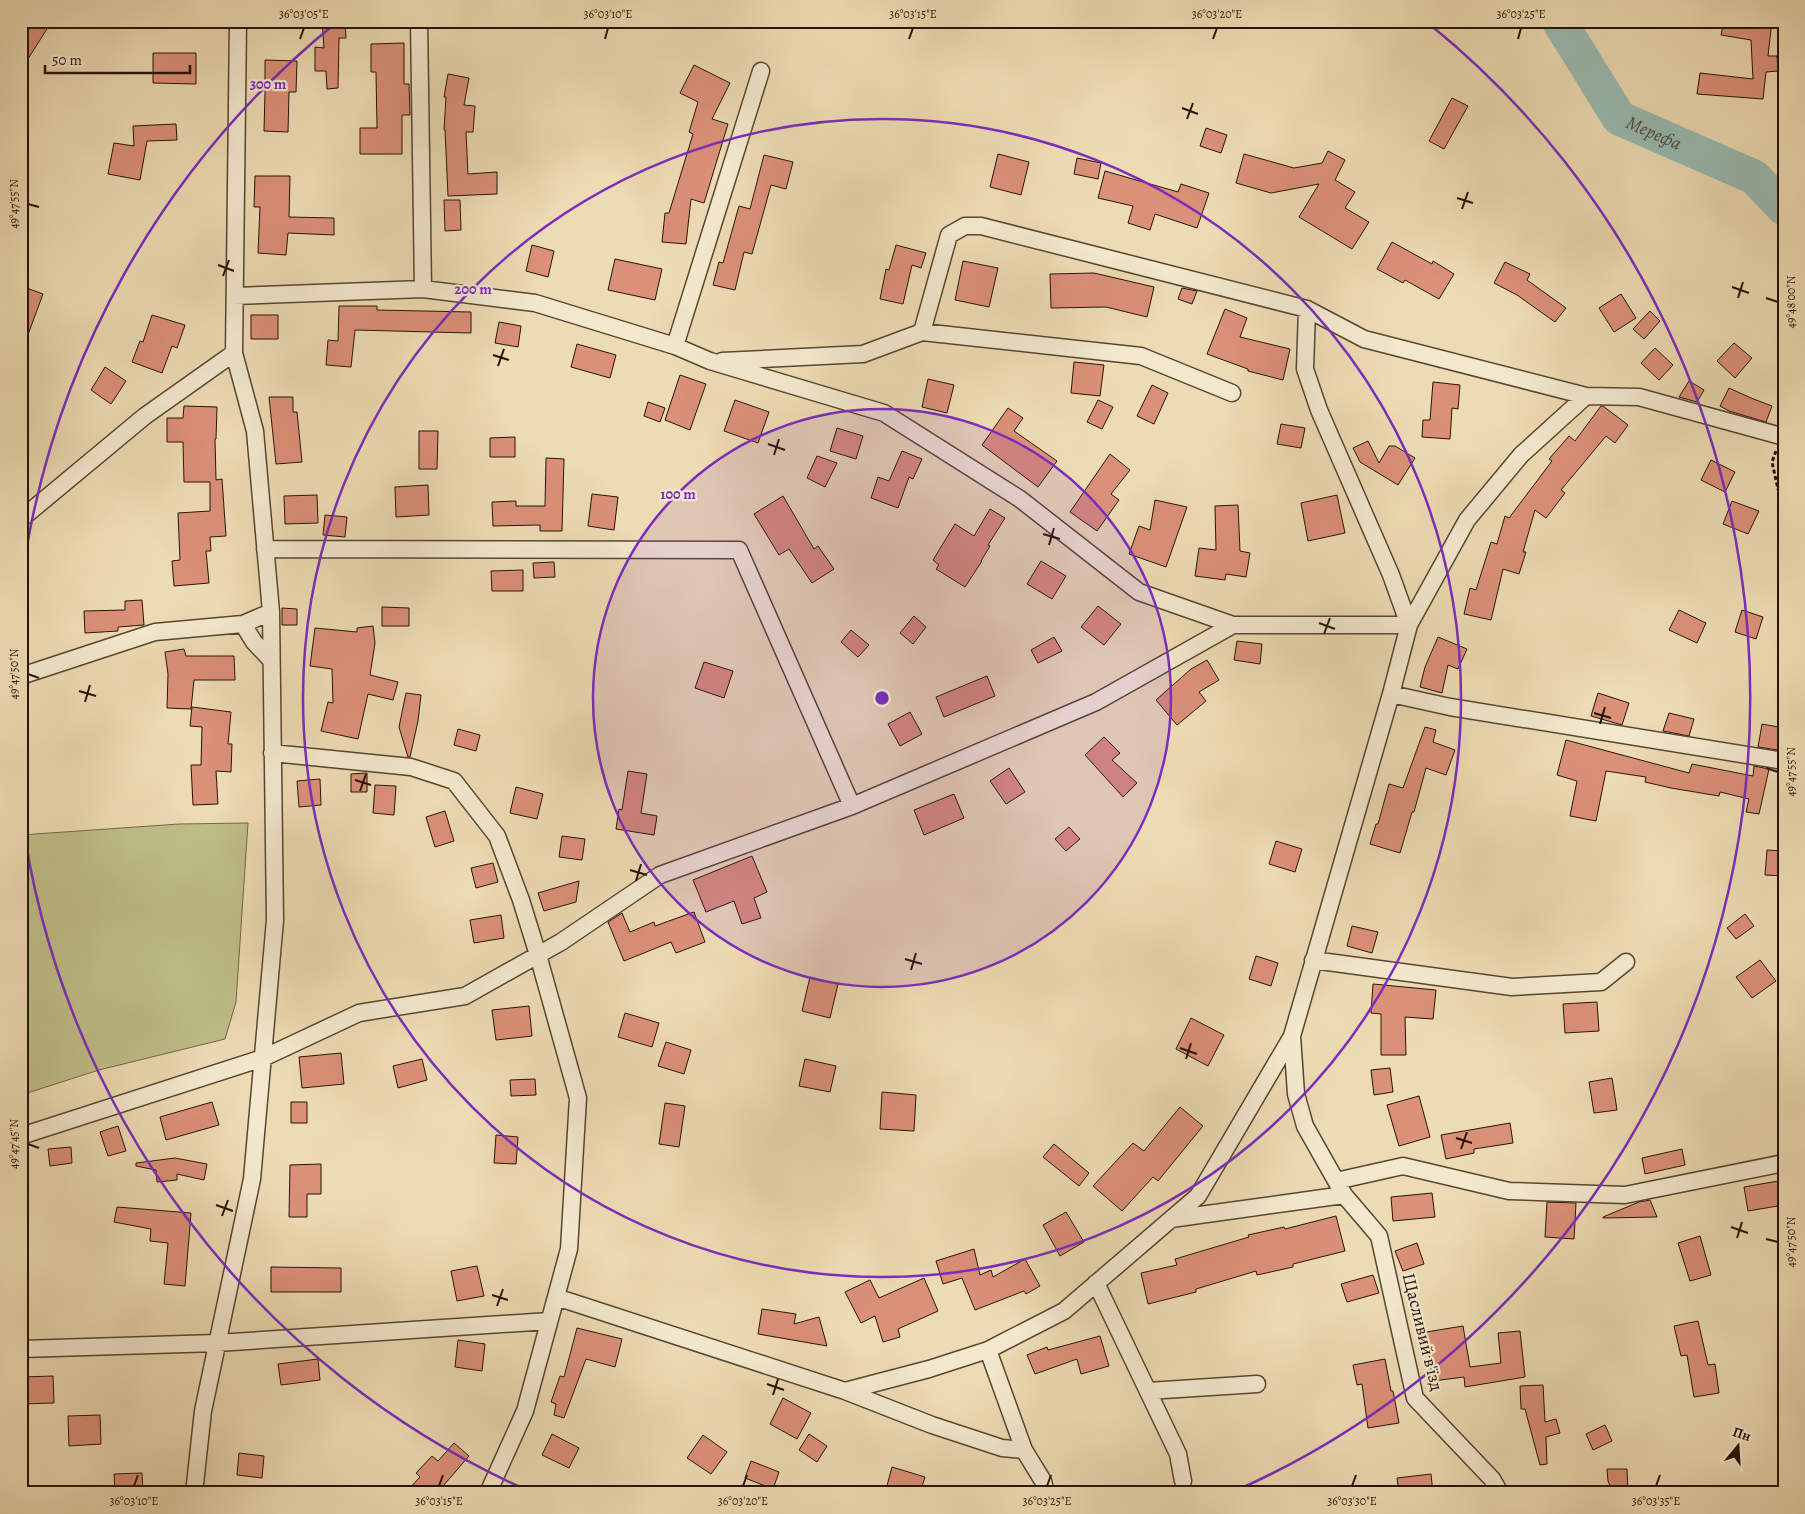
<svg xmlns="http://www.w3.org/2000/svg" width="1805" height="1514" font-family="Alegreya,serif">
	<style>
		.green { fill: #bfbe88; stroke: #736848 }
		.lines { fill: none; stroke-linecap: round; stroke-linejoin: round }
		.river { stroke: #99bbb1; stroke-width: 35 }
		.building { fill: #db9078; stroke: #271307 }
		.street-casing { stroke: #584532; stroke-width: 19 }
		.path { stroke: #271307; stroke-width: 3; stroke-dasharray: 4 2.5; stroke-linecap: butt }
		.street { stroke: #f3e8ce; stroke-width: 16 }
		.ticks { fill: none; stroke: #271307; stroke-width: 2 }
		.ring { fill: none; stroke: #7b2cbf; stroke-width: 2.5 }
		.labels { text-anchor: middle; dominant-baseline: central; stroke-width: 4.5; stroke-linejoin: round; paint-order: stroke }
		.street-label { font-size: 18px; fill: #271307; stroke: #f3e8ce }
		.water-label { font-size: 19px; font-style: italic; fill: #4f4e42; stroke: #f3e8ce }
		.centre { fill: #7b2cbf; stroke: #f3e8ce; stroke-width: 2.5 }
		.ring-label { font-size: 15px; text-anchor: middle; font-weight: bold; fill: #7b2cbf; stroke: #f3e8ce; stroke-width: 4.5; stroke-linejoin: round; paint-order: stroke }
		.neatline { fill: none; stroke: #271307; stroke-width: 2 }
		.ticks-label { font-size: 12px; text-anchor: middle; fill: #271307 }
	</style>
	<rect width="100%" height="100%" fill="#eddbb3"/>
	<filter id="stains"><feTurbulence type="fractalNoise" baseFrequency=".004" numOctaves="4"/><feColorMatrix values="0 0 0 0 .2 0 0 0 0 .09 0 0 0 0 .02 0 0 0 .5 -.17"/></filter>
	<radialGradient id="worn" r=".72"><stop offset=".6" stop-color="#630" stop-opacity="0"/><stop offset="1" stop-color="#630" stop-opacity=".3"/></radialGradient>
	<!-- green -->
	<path class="green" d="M248,823L236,1002L225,1039L99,1070L21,1095V835L179,824Z"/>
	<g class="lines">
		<!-- river -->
		<path class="river" id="s1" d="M1559,21L1619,118L1754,177L1784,208"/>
	</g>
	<!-- building -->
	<path class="building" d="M21,21H52L21,70Z
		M322,21H345L346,38H339L338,88L327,89L326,71H315V47L324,48Z
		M1724,21H1772L1768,56H1777L1778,71L1766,72L1763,99L1697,94L1700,73L1753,79L1751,40L1721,35Z
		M404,43V84H409L410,115H402V154H360V128H377L376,72H371V44Z
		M153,53H196V84L153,83Z
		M265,60L297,61L296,92H289L288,132L264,131L265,92Z
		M694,65L730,83L712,119L728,124L704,203L691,199L686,244L662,242L665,213H669L693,134L689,132L698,102L680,93Z
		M448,74L469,78L464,105L475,106L473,132H466L468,174L497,172V194L448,196L445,130H444L446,97H444Z
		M1452,98L1468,106L1444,149L1429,141Z
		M176,124L177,140L147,141L140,180L108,174L114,143L134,146L133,126Z
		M1206,128L1227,135L1221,153L1200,146Z
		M1328,151L1345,160L1335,180L1355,192L1345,208L1369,222L1352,249L1299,217L1319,184L1271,193L1236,183L1244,154L1294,168L1322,163Z
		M998,154L1029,162L1021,195L990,187Z
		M764,155L793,162L786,189L771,185L752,254L744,252L735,290L713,285L719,262L723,263L739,206L750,209Z
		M1077,158L1101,163L1098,179L1074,174Z
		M1105,171L1178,192L1181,184L1209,193L1197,228L1155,214L1150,230L1128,223L1133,206L1098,198Z
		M255,176H290L289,217L334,218V235L288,233L286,255L258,253L260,207H254Z
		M444,200H460L461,230L445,231Z
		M1392,242L1432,264L1433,261L1454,274L1439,299L1405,280L1403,283L1377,269Z
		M532,245L554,251L548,277L526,271Z
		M896,245L926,253L921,268L912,265L903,304L880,299L886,269L889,270Z
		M615,259L662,269L655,300L608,290Z
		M963,261L998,268L989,307L955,300Z
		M1505,262L1530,274L1527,280L1566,308L1555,322L1517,295L1494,283Z
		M1094,273L1154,287L1147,317L1106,307L1051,308L1050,274Z
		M21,286L43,294L23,348H21Z
		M1182,288L1197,291L1192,304L1178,299Z
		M1621,294L1636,318L1614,332L1599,308Z
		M339,306H377V310L471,312V333L355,330L351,367L326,365L328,340L338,341Z
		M1225,309L1247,318L1240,337L1290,349L1283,380L1248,371V369L1207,354Z
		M1650,311L1660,321L1644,339L1633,329Z
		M152,315L185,325L177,348L172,346L162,373L132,362L140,341L143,342Z
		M251,315H278V339H251Z
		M499,322L521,326L518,347L495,343Z
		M1734,343L1752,358L1735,378L1717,361Z
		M577,344L616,355L610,378L571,367Z
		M1655,348L1673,365L1659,380L1641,363Z
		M1074,362L1104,365L1100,396L1071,393Z
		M105,367L126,381L111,404L91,390Z
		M680,375L706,384L690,430L665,420Z
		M928,379L954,385L947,413L922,407Z
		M1689,381L1704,390L1697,402L1679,397Z
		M1433,382L1460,385L1458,409L1452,408L1450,439L1422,437L1423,420H1430Z
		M1152,385L1168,393L1154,424L1137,416Z
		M1729,388L1751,398L1772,406L1766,422L1729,411L1720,406Z
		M269,397H293V412H297L302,462L276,464Z
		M735,400L769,412L758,443L724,431Z
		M1098,400L1113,407L1102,429L1087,422Z
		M648,402L665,408L660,422L644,416Z
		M184,406L217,407L216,439H215L216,480L222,479L226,536L210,537L211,551H206L209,583L174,586L172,561L180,560L178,513L210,511V482H184L183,442H167V418H183Z
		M1601,406H1603L1628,425L1615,443L1606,436L1561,490L1565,493L1546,518L1535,510L1523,552H1526L1519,574L1503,569L1491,620L1464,614L1470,588L1476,590L1491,542L1497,544L1505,516L1509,518L1552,461L1549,459L1569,436L1575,441Z
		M1008,408L1023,418L1014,431L1057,461L1038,487L982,445Z
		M1281,424L1305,428L1301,448L1277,444Z
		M837,428L863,436L856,459L830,451Z
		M419,431H438L437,469H419Z
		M515,437V457H490V438Z
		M1368,441L1379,463L1389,446H1395L1415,458L1398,485L1360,462L1353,448Z
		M902,451L922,459L913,479L909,477L898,508L871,498L878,477L889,481Z
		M1110,454L1130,470L1111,494L1119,500L1097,531L1070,512Z
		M817,456L837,463L825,487L807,478Z
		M546,458L564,459L562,531H540V525L493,526L492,502L516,501V506H545Z
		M1711,460L1735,472L1725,492L1701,480Z
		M428,485L429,515L396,517L395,487Z
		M592,494L618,497L614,530L588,526Z
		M317,495L318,523L285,524L284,496Z
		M1337,495L1345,533L1308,541L1301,503Z
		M783,496L814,549L818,546L834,569L812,583L789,549L779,555L754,514Z
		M1155,500L1187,507L1166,567L1129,554L1139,526L1150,530Z
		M1732,501L1759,511L1748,534L1723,524Z
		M1238,505L1240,551L1250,553L1246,577L1226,574L1225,580L1195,576L1199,548L1216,550L1215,506Z
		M990,509L1005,518L988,545L990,546L981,561H982L965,587L936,569L939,565L933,560L955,524L974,536Z
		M325,515L347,517L345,537L323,535Z
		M1041,561L1066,576L1052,599L1027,584Z
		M554,562L555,577L534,578L533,563Z
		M523,570V591H492L491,571Z
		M142,600L144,625L118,627V631L85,633L84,611L125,610V601Z
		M1098,606L1121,624L1104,645L1081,627Z
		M382,607L409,608V626H382Z
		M282,608L297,609V625H282Z
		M1679,610L1706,623L1697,643L1669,630Z
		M1742,610L1763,617L1756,639L1735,632Z
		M914,616L926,627L913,644L900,633Z
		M373,626L375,643L370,675L398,682L393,700L368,694L358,739L321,731L328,702L333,703L332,669L310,666L315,628L357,632V628Z
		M851,630L869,645L858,657L841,642Z
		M1054,637L1062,651L1038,663L1031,650Z
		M1438,637L1467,649L1458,669L1448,665L1442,693L1420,687L1425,667Z
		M1237,641L1262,644L1260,664L1234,660Z
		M184,649L186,656H234L235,680H194L191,709L167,708L168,674L165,652Z
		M1207,660L1219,680L1199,692L1206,701L1177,725L1156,700L1191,669Z
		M704,662L733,671L724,698L695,688Z
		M987,676L995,696L944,717L936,697Z
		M406,693L421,695L418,721L410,757H408L399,727Z
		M1598,693L1629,703L1622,725L1591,716Z
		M192,707L231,712L228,744H232L231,772L216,771L218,804L193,805L191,765H201L202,727L190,726Z
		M910,712L922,734L900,746L888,724Z
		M1669,713L1694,719L1689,736L1663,731Z
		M1762,724L1784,728V751L1758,747Z
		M1425,727L1436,730L1433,742L1455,750L1446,775L1426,768L1414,812H1412L1400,853L1370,844L1376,824H1378L1389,784L1403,788Z
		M458,729L480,735L476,751L454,745Z
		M1104,737L1120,753L1112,760L1137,783L1123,797L1085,755Z
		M1566,740L1689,773L1692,764L1753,776L1754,766L1769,769L1759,814L1746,812L1749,799L1720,792L1719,796L1671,788L1645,782L1646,777L1606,771L1596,821L1570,816L1577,781L1557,775Z
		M1009,768L1025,792L1006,804L990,781Z
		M628,771L647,774L641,813L657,816L654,835L616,829L619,809L622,810Z
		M367,773V792H351V774Z
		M320,779L321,805L299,807L297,781Z
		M375,785L396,786L394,815L373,813Z
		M516,787L543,794L537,819L510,813Z
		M954,794L964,818L924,835L914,810Z
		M445,811L454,841L435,847L426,817Z
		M1069,827L1080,839L1066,851L1055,839Z
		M562,836L585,839L582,860L559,857Z
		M1276,841L1302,849L1295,872L1269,864Z
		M1767,850L1784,851V876L1765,875Z
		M752,856L767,892L754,898L761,918L742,924L734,901L706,912L693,880Z
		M493,863L498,882L476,888L471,868Z
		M579,881L576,902L544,911L538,893Z
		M694,912L705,942L676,953L671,942L624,961L608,922L622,913L630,932L654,922L655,926Z
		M1745,914L1754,926L1736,939L1727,928Z
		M501,915L504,938L474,943L470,920Z
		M1352,926L1378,932L1372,953L1347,946Z
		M1256,956L1278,963L1271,986L1249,979Z
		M1760,960L1776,981L1752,998L1736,977Z
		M810,977L838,984L830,1018L802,1011Z
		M1373,984L1436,990L1433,1019L1405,1017L1406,1055H1381V1014L1371,1013Z
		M1597,1002L1599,1031L1565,1033L1563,1004Z
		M529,1006L532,1036L496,1040L492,1010Z
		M625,1013L659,1023L652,1047L618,1037Z
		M1191,1018L1224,1035L1208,1066L1176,1049Z
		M666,1042L691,1050L684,1074L658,1066Z
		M341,1053L344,1084L302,1088L299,1057Z
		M422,1059L427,1080L398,1088L393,1066Z
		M805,1059L836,1066L830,1092L799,1086Z
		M1390,1068L1393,1092L1374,1095L1371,1070Z
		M1612,1078L1617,1110L1594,1113L1589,1082Z
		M535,1079L536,1095L511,1096L510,1080Z
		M882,1092L916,1095L914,1131L880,1129Z
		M1419,1096L1430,1137L1399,1146L1387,1105Z
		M212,1102L219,1125L166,1140L160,1117Z
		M291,1102H307V1123H291Z
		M665,1103L685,1106L679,1147L659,1144Z
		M1180,1107L1203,1126L1158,1181L1153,1177L1122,1211L1093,1186L1133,1143L1144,1151Z
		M1510,1123L1513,1143L1474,1149V1153L1446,1159L1441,1135Z
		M118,1126L126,1151L108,1156L100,1132Z
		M496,1135L518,1137L516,1164L494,1163Z
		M1054,1144L1089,1173L1079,1186L1043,1157Z
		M71,1147L72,1163L50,1166L48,1149Z
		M1682,1149L1685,1165L1645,1174L1642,1158Z
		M175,1158L207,1164L204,1180L177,1174V1180L157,1182L156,1170L136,1166V1163Z
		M321,1164V1194H307V1217H289L290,1165Z
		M1784,1180V1205L1748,1211L1744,1187Z
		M1432,1193L1435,1217L1393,1221L1391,1197Z
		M1650,1200L1657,1217L1603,1218V1217L1639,1202Z
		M1547,1202L1576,1203L1574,1239L1545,1237Z
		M117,1207L191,1213L185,1286L164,1284L168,1243L150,1241L151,1229L114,1222Z
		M1066,1212L1084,1242L1060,1256L1043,1225Z
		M1336,1216L1345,1251L1293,1264V1267L1257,1275L1256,1271L1196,1289V1292L1148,1304L1141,1273L1177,1265L1175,1259L1249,1237L1248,1235L1284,1227L1285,1229Z
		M1700,1236L1711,1275L1690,1281L1678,1243Z
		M1417,1243L1424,1264L1403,1271L1395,1251Z
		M974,1249L980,1275L991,1270L993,1277L1025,1259L1040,1286L1026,1294L1024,1291L975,1310L962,1278L943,1284L936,1261Z
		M477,1266L484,1296L457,1301L451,1271Z
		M271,1267L341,1268V1292H271Z
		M1373,1275L1379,1293L1347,1302L1341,1284Z
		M924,1278L938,1311L898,1329L900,1337L883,1342L875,1316L861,1323L845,1292L870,1280L879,1298Z
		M762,1309L796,1314L794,1324L819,1317L827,1346L758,1334Z
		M1698,1321L1708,1365L1715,1364L1719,1393L1694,1397L1687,1355L1681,1356L1674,1326Z
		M1463,1326L1470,1367L1501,1363L1498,1333L1520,1331L1525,1377L1465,1387L1464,1377L1433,1381L1429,1354L1423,1355L1420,1333Z
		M577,1328L622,1339L615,1367L586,1359L564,1418L554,1415L556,1404L551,1402L560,1376L564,1377Z
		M1100,1336L1109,1366L1081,1374L1077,1359L1035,1374L1027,1355L1047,1347L1048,1350Z
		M458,1340L485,1344L482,1371L455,1367Z
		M318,1359L320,1380L281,1385L278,1364Z
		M1385,1359L1391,1391H1393L1399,1423L1368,1428L1362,1384L1357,1385L1353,1365Z
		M53,1376L54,1403L21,1404V1377Z
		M1543,1385L1545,1422L1556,1419L1560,1433L1546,1437L1547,1464L1540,1465L1525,1409H1521L1520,1386Z
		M783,1398L811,1413L797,1439L770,1424Z
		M100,1415L101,1444L69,1446L68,1416Z
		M1605,1425L1612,1441L1593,1450L1586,1434Z
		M552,1434L579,1448L569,1468L542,1455Z
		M809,1434L827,1446L817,1462L799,1450Z
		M703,1435L727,1452L711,1474L687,1458Z
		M454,1443L469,1456L437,1493H405L420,1477L416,1473L432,1456L438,1461Z
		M239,1453L264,1456L262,1478L237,1475Z
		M751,1461L779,1472L773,1489L745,1478Z
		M892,1467L925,1477L920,1493H885Z
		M1607,1469H1627L1628,1493H1613L1608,1481Z
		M142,1473L143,1493H115L114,1474Z
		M1431,1474L1433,1493H1399L1397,1478Z"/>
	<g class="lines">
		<!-- street casing -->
		<g class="street-casing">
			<path id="street" d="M419,21L423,289
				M235,296L423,289L535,303L675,346L710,361L884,413L1020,499L1139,592L1233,625H1409L1391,575L1319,410L1305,369L1307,309
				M922,332L949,235L965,226H981L1307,309L1364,339L1586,396
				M675,346L761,71
				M722,361L863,354L922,332L1141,356L1232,393
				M21,519L145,416L234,353
				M265,549L739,550L852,806
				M243,624L254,642L271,660
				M21,676L155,632L243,624L271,612
				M1391,694L1450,707L1784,761
				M272,753L411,767L454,781L497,836L521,900L538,955L578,1098L569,1249L525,1411L488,1493
				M1313,960L1512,987L1601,982L1626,962
				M1292,1036L1296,1094L1305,1126L1344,1195L1379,1236L1415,1398L1492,1479L1500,1493
				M21,1136L263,1058L359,1013L465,996L561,942L660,875L852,806L1096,702L1233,625
				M1336,1181L1403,1166L1509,1191L1625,1195L1784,1163
				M1171,1219L1344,1195
				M1096,1283L1178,1454L1183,1481
				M556,1297L845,1391L929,1369L988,1350L1064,1311L1198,1196L1292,1036L1391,694L1409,625L1467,520L1521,455L1586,396L1639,397L1781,436
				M21,1349L217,1343L549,1321
				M988,1350L1024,1450L1043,1481L1046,1493
				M845,1391L932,1425L1002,1448L1024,1450
				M1148,1391L1257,1384
				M194,1493L203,1411L252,1179L275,920L271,612L255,431L234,353L238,21"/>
		</g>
		<!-- path -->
		<path class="path" d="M1776,451L1772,462L1778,489L1784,505"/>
		<!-- street -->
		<use href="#street" class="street"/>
	</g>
	<!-- ticks -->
	<path class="ticks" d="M300,39L304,28M605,39L608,28M909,39L913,28M1213,39L1217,28M1518,39L1521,28M1182,108L1198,114M1187,119L1193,103M1457,198L1473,203M28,204L39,207M1462,209L1468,192M218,265L234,271M223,276L229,260M1732,287L1749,293M1738,298L1743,282M1766,298L1778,302M493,355L509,360M498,366L504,349M768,444L785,450M774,455L779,439M1043,534L1060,539M1049,545L1054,528M1319,623L1335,629M1324,634L1330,618M28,674L39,678M79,691L96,696M85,702L90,685M1594,713L1611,718M1600,724L1605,707M1766,768L1778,772M355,780L371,785M360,791L366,774M630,870L647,875M636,881L641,864M905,959L922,964M911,970L916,953M1180,1048L1197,1054M1186,1059L1191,1043M1456,1138L1472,1143M28,1144L39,1148M1461,1149L1467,1132M216,1205L233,1211M222,1216L228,1200M1731,1227L1748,1233M1737,1238L1742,1222M1766,1239L1778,1242M492,1295L508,1300M497,1306L503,1289M767,1384L784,1390M773,1395L778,1379M134,1486L138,1475M439,1486L443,1475M743,1486L747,1475M1047,1486L1051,1475M1352,1486L1356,1475M1656,1486L1660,1475"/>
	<!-- distance rings -->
	<circle cx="882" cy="698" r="289" fill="#7b2cbf" fill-opacity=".12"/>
	<g class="ring">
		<circle cx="882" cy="698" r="289"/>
		<circle cx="882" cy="698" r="579"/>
		<path d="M529 1491A868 868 0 0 1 21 811M21 585A868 868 0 0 1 336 23M1428 23A868 868 0 0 1 1235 1491"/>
	</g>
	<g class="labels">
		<!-- street labels -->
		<g class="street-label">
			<text transform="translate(1423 1332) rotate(76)">Щасливий в'їзд</text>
		</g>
		<!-- water labels -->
		<g class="water-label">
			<text stroke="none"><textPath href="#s1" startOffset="152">Мерефа</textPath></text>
		</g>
	</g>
	<circle cx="882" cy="698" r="8" class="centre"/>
	<g class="ring-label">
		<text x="268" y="89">300 m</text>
		<text x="473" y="294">200 m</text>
		<text x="678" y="499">100 m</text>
	</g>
	<!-- margin -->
	<rect width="1805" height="1514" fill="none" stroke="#eddbb3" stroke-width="55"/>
	<!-- north arrow -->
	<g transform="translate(1738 1446) rotate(18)" stroke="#f3e8ce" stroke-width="4" paint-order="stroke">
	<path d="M0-4L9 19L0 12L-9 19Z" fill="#271307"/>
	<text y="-8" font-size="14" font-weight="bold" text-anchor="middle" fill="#271307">Пн</text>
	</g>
	<!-- scale -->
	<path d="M45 65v8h145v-8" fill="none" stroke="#271307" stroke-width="2.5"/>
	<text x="52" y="65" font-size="15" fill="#271307" stroke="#f3e8ce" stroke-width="4" paint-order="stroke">50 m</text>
	<rect x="28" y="28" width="1750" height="1458" class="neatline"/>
	<g class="ticks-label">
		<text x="304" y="18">36°03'05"E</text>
		<text x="608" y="18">36°03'10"E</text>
		<text x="913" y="18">36°03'15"E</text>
		<text x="1217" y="18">36°03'20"E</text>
		<text x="1521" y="18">36°03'25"E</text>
		<text transform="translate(14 204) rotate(-90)" y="4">49°47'55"N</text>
		<text transform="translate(1791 302) rotate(-90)" y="4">49°48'00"N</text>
		<text transform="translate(14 674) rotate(-90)" y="4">49°47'50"N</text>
		<text transform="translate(1791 772) rotate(-90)" y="4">49°47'55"N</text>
		<text transform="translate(14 1144) rotate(-90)" y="4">49°47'45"N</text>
		<text transform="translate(1791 1242) rotate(-90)" y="4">49°47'50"N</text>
		<text x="134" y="1505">36°03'10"E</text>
		<text x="439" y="1505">36°03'15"E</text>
		<text x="743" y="1505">36°03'20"E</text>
		<text x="1047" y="1505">36°03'25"E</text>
		<text x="1352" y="1505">36°03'30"E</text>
		<text x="1656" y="1505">36°03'35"E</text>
	</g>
	<rect width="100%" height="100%" filter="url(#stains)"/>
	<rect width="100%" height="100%" fill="url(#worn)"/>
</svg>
